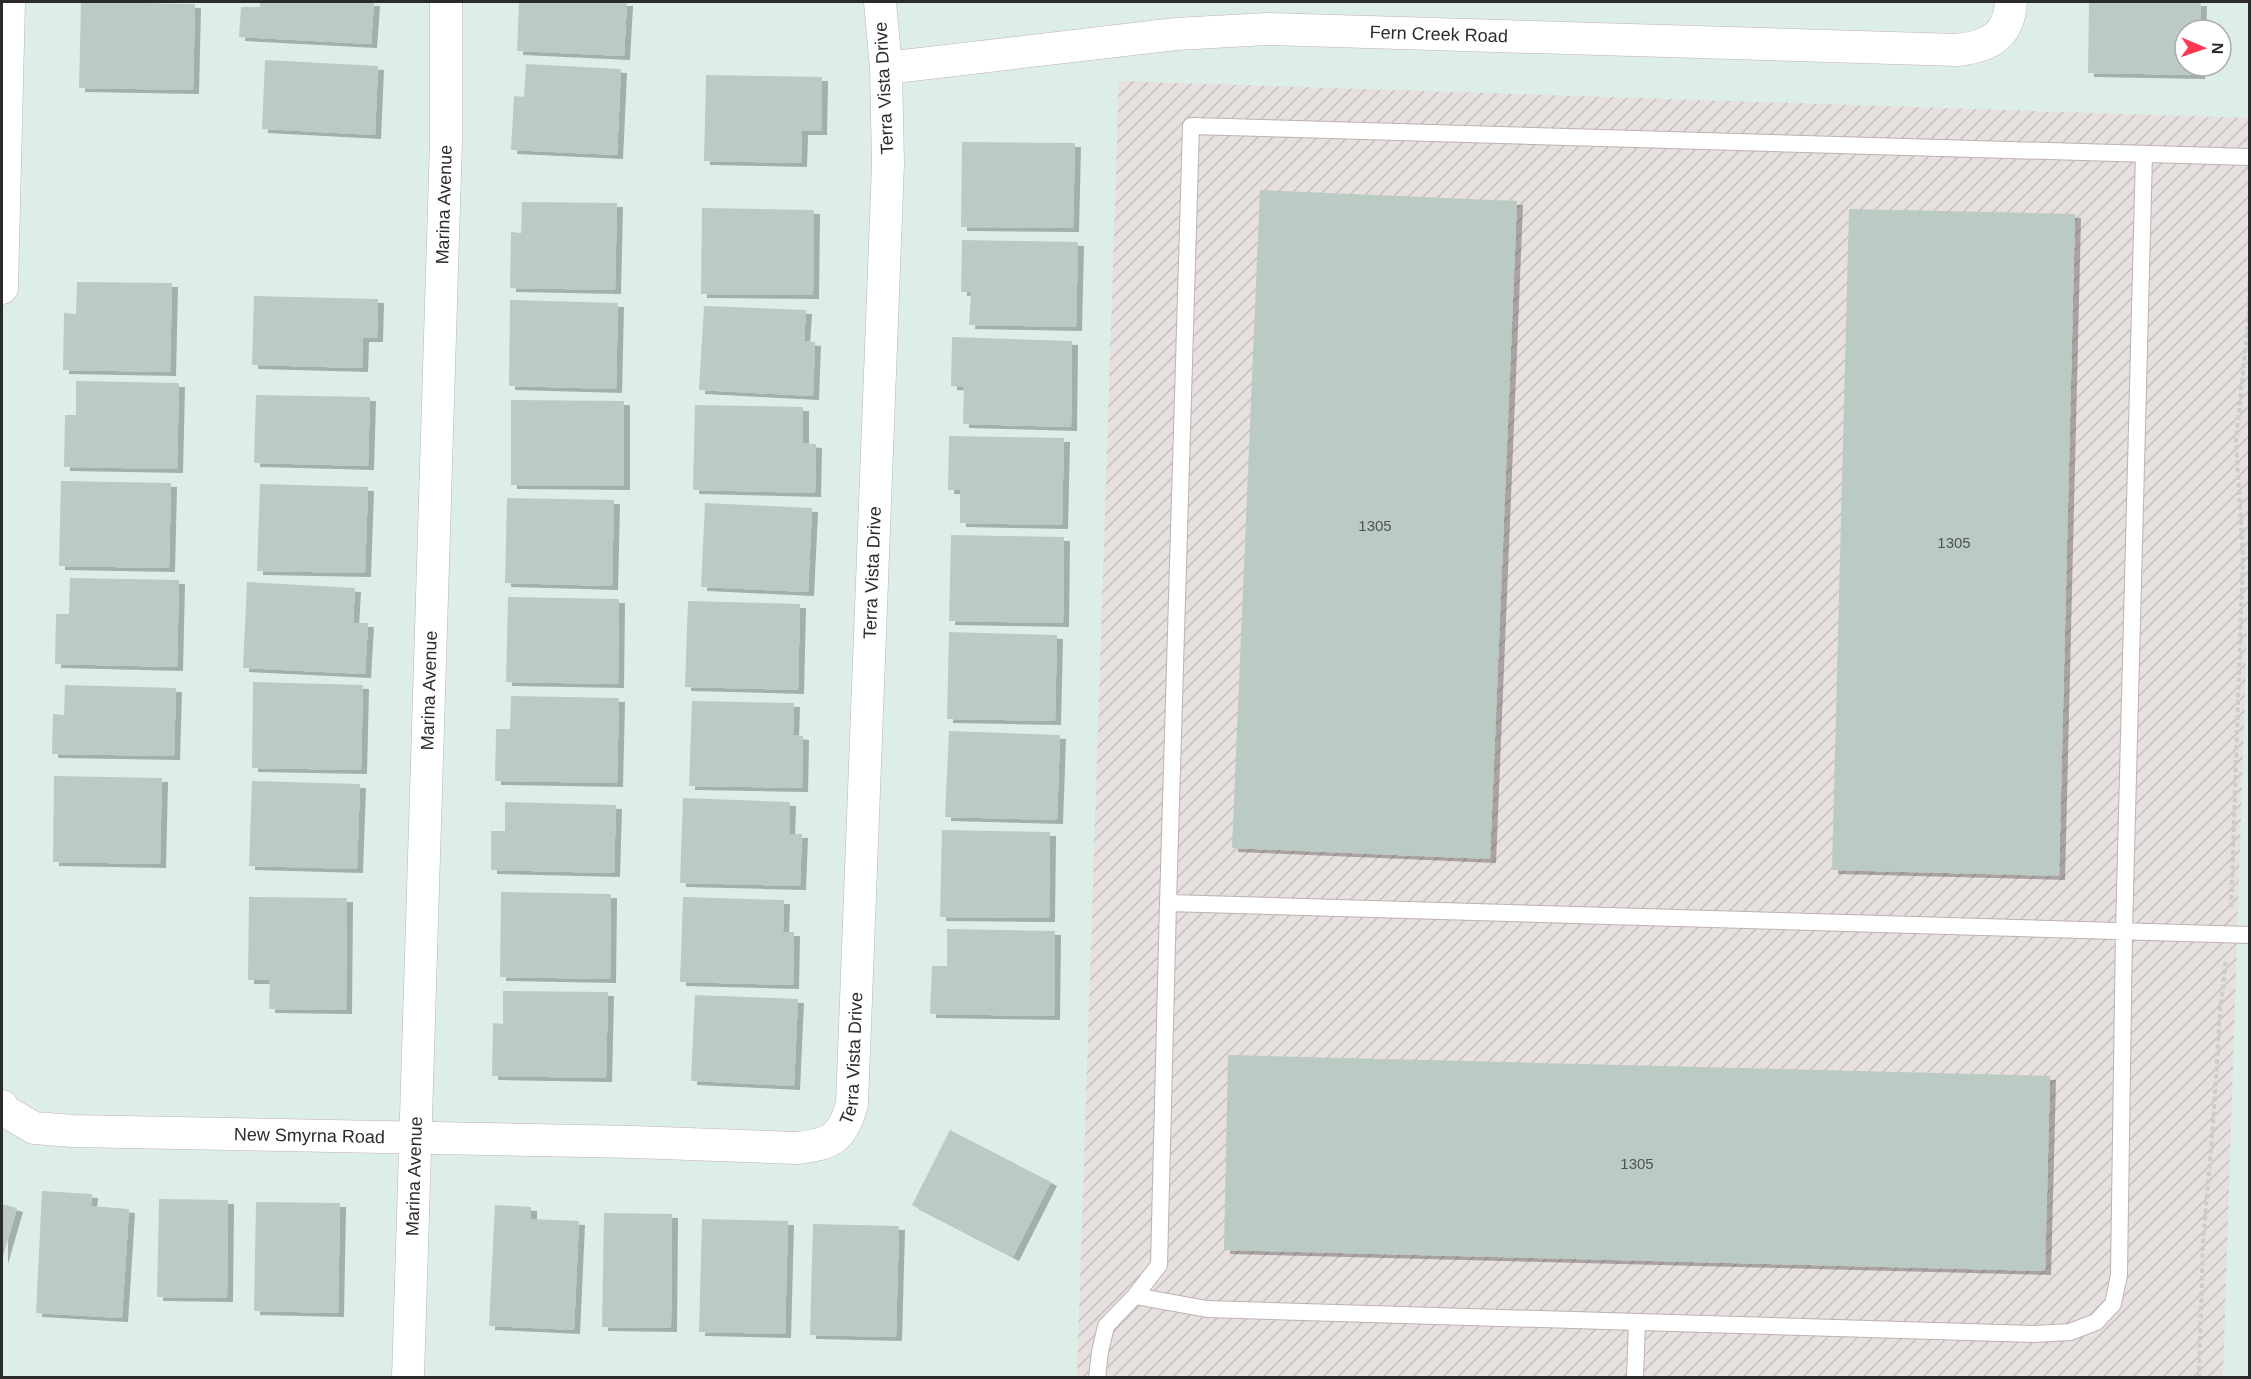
<svg xmlns="http://www.w3.org/2000/svg" width="2251" height="1379" font-family="Helvetica,sans-serif">
	<style>
		.industrial { fill: url(#industrial-furrows) }
		.building { fill: #bccac4; filter: url(#shadow) }
		.lines { fill: none; stroke-linecap: round; stroke-linejoin: round }
		.lane-casing { stroke: #c0b1b2; stroke-width: 18 }
		.street-casing { stroke: #c0b1b2; stroke-width: 33 }
		.path { stroke: #ccc; stroke-width: 4; stroke-dasharray: 4.5 3; stroke-linecap: butt }
		.lane { stroke: #fff; stroke-width: 16 }
		.street { stroke: #fff; stroke-width: 32 }
		.labels { text-anchor: middle; dominant-baseline: central; stroke-width: 4.5; stroke-linejoin: round; paint-order: stroke }
		.number-label { font-size: 15px; fill: #4f5351 }
		.street-label { font-size: 18px; fill: #2b2b2b; stroke: #fff }
	</style>
	<defs>
		<pattern id="industrial-furrows" width="10" height="10" patternUnits="userSpaceOnUse" patternTransform="scale(1.5)"><rect width="10" height="10" fill="#e6e0de"/><path d="M-1 1l2-2M0 10L10 0M9 11l2-2" fill="none" stroke="#c5c0bf"/></pattern>
		<filter id="shadow"><feDropShadow dx="6" dy="4" stdDeviation="0" flood-color="#0004"/></filter>
	</defs>
	<rect width="100%" height="100%" fill="#ddeee8"/>
	<!-- industrial -->
	<path class="industrial" d="M1119,81L2249,118V565L2223,1377L1077,1378Z"/>
	<!-- building -->
	<path class="building" d="M81,2L195,4L193,90L79,88Z
		M260,2H374L371,44L239,37L241,7H260Z
		M519,2H627L624,56L517,51Z
		M2089,2H2201L2200,30H2185V66H2199V75L2088,73Z
		M265,60L378,66L375,135L262,129Z
		M526,64L621,69L617,155L511,150L514,96L524,97Z
		M706,75L822,77L821,131H802L801,163L704,161Z
		M962,142L1075,143L1073,228L961,227Z
		M1260,190L1517,201L1490,859L1232,848Z
		M522,202L617,203L615,290L510,288L511,232L521,233Z
		M702,208L814,210L813,295L701,294Z
		M1849,209L2075,214L2059,876L1832,870Z
		M962,240L1078,242L1076,327L969,325L971,292H961Z
		M77,282L172,283L170,372L63,370L64,313L76,314Z
		M254,296L378,299L377,338H363L362,368L252,365Z
		M510,300L618,303L616,389L509,386Z
		M704,306L806,310L804,341L815,342L813,396L699,390Z
		M952,337L1072,341L1071,427L963,424L964,387L951,386Z
		M76,381L179,383L177,469L64,467L65,415H76Z
		M256,395L370,397L368,466L254,463Z
		M511,400L624,401V486L511,485Z
		M695,405L803,407V443L816,444L815,493L693,490Z
		M949,436L1064,438L1062,525L960,523V490H948Z
		M61,481L171,483L169,568L59,566Z
		M260,484L368,487L365,573L257,571Z
		M507,498L614,500L612,586L505,583Z
		M705,503L812,508L808,592L701,587Z
		M951,535L1064,537L1063,623L949,621Z
		M70,578L179,580L177,667L55,664L56,614H69Z
		M247,582L355,588L353,623H368L365,674L243,668Z
		M508,597L619,599L618,684L506,682Z
		M688,601L800,604L798,690L685,687Z
		M949,632L1057,635L1055,721L947,719Z
		M253,682L363,685L361,770L252,768Z
		M65,685L176,688L174,756L52,754L53,714L64,715Z
		M511,696L619,698L617,783L495,781L496,729H510Z
		M692,701L794,703L793,735L803,736L802,788L689,786Z
		M949,731L1060,735L1057,820L945,817Z
		M54,776L162,778L160,864L53,862Z
		M252,781L360,784L357,869L249,866Z
		M683,798L790,802L789,834H802L800,886L680,883Z
		M505,802L616,805L614,873L491,870V831H505Z
		M942,830L1050,832L1049,918L940,917Z
		M501,892L611,894L610,979L500,977Z
		M249,897L347,898L346,1010L269,1009L270,980H248Z
		M683,897L784,900L783,932H794L793,985L680,982Z
		M947,929L1055,931L1054,1016L930,1014L932,966H947Z
		M503,991L608,992L606,1078L492,1076L493,1023L503,1024Z
		M695,995L798,999L794,1086L691,1081Z
		M1228,1055L2050,1076L2045,1271L1224,1250Z
		M950,1130L1051,1182L1013,1257L912,1205Z
		M42,1191L92,1194L91,1206L129,1209L122,1318L36,1313Z
		M159,1199L228,1200L227,1298L157,1297Z
		M256,1202L340,1203L338,1313L254,1311Z
		M2,1204L17,1208L2,1260Z
		M495,1205L531,1207V1219L579,1221L574,1330L489,1326Z
		M604,1213L672,1214L671,1328L602,1327Z
		M702,1219L788,1221L785,1334L699,1332Z
		M813,1224L899,1226L896,1337L810,1335Z"/>
	<g class="lines">
		<!-- lane casing -->
		<g class="lane-casing">
			<path id="lane" d="M2250,157L1191,126L1168,903L2250,935
				M1135,1296L1207,1309L2034,1334L2070,1332L2096,1322L2113,1304L2119,1275L2124,931L2144,154
				M1097,1378L1100,1352L1106,1326L1135,1296L1159,1265L1168,903
				M1635,1378L1637,1322"/>
		</g>
		<!-- street casing -->
		<g class="street-casing">
			<g id="street">
				<path id="s1" d="M886,68L1176,34L1267,29L1958,50C1990,46 2009,36 2011,2"/>
				<path d="M2,288L9,2"/>
				<path id="s2" d="M2,1106L5,1111L34,1128L73,1131L634,1142L797,1148C832,1144 842,1139 852,1104L888,164L886,68L880,2"/>
				<path id="s3" d="M408,1378L446,141V2"/>
			</g>
		</g>
		<!-- path -->
		<path class="path" d="M2231,907L2243,559L2236,441L2248,324L2250,270
			M2199,1378L2203,1241L2213,1125L2220,1012L2226,959"/>
		<!-- lane -->
		<use href="#lane" class="lane"/>
		<!-- street -->
		<use href="#street" class="street"/>
	</g>
	<g class="labels">
		<!-- number labels -->
		<g class="number-label">
			<text x="1375" y="525">1305</text>
			<text x="1954" y="542">1305</text>
			<text x="1637" y="1163">1305</text>
		</g>
		<!-- street labels -->
		<g class="street-label">
			<text stroke="none"><textPath href="#s1" startOffset="555">Fern Creek Road</textPath></text>
			<text transform="translate(884 88) rotate(-93)">Terra Vista Drive</text>
			<text stroke="none"><textPath href="#s3" startOffset="1174">Marina Avenue</textPath></text>
			<text stroke="none"><textPath href="#s2" startOffset="1412">Terra Vista Drive</textPath></text>
			<text stroke="none"><textPath href="#s3" startOffset="688">Marina Avenue</textPath></text>
			<text stroke="none"><textPath href="#s2" startOffset="926">Terra Vista Drive</textPath></text>
			<text stroke="none"><textPath href="#s2" startOffset="315">New Smyrna Road</textPath></text>
			<text stroke="none"><textPath href="#s3" startOffset="202">Marina Avenue</textPath></text>
		</g>
	</g>
	<!-- border -->
	<rect width="2251" height="1379" fill="none" stroke="#2b2b2b" stroke-width="6"/>
	<!-- north arrow -->
	<g transform="translate(2203 48) rotate(92)"><circle r="28" fill="#ffffff" stroke="#aaaaaa" stroke-width="1.5"/>
	<path d="M0-4.5L10 22L0 15L-10 22Z" fill="#ff3953"/>
	<text y="-9" font-size="16" font-weight="bold" text-anchor="middle" fill="#2b2b2b">N</text>
	</g>
</svg>
